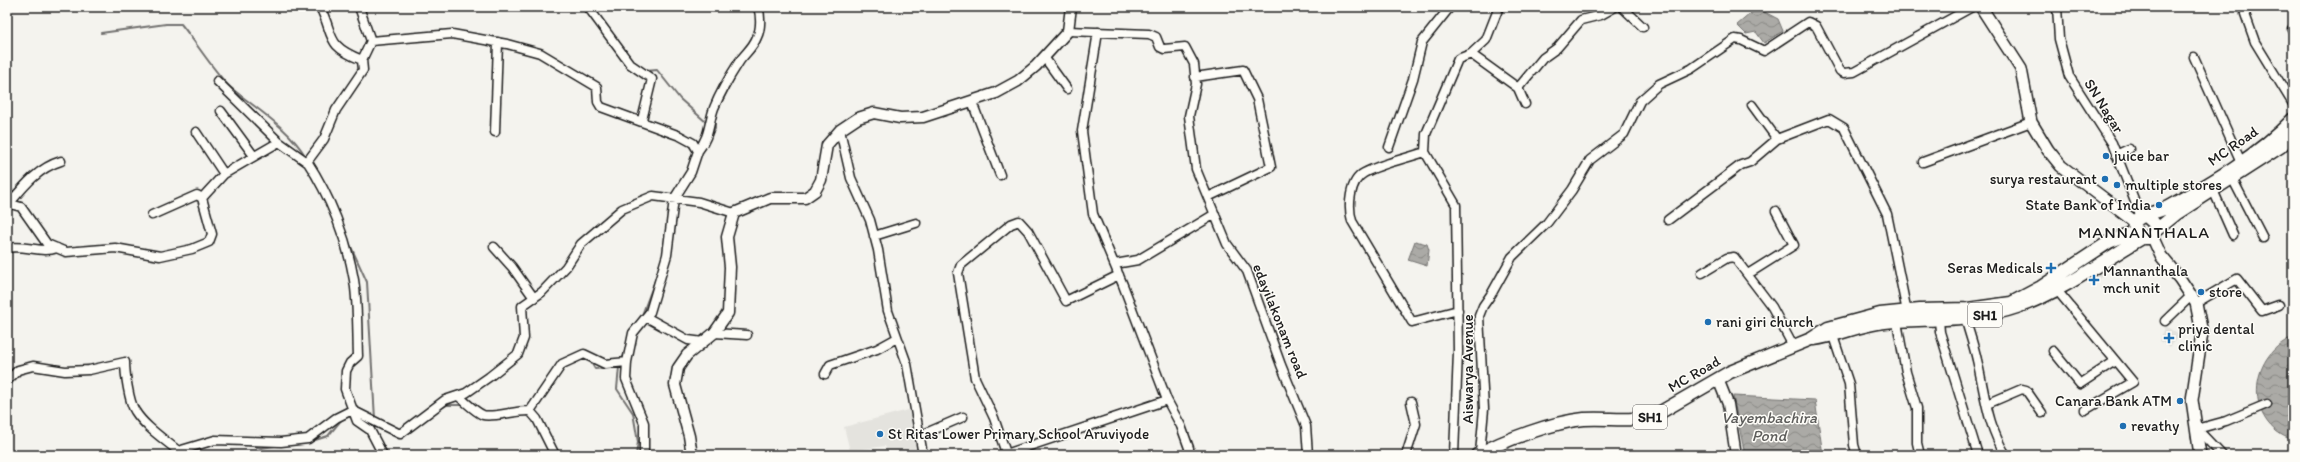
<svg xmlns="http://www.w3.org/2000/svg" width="2300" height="462" font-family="Itim,sans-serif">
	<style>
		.built { fill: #e4e3de }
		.water { fill: url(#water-waves); stroke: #72716f }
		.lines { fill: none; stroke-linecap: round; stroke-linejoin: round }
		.stream { stroke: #72716f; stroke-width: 2 }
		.minor-casing { stroke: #1c1c1c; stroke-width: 11 }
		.tertiary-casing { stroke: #1c1c1c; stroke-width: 13 }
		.secondary-casing { stroke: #1c1c1c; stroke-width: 14 }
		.primary-casing { stroke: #1c1c1c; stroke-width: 15 }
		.minor { stroke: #fdfcf7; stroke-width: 8 }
		.tertiary { stroke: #fdfcf7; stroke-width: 10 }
		.secondary { stroke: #fdfcf7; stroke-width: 11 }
		.primary { stroke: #fdfcf7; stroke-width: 12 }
		.poi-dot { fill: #1f6fb2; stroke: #fdfcf7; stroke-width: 1.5 }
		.labels { text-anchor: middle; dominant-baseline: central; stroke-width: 3; stroke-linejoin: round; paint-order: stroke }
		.shield { fill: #fdfcf7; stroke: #605f5e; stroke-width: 1 }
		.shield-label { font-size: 14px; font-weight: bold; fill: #1c1c1c }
		.street-label { font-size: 15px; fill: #1c1c1c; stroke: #fdfcf7 }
		.poi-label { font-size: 15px; fill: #1c1c1c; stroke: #fdfcf7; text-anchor: start }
		.water-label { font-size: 16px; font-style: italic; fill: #5c5c5a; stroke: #fdfcf7 }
		.quarter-label { font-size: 17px; letter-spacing: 1px; fill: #1c1c1c; stroke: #fdfcf7 }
	</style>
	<defs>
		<pattern id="water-waves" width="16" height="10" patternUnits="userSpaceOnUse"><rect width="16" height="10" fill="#abaaa6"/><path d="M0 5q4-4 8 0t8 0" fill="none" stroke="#8a8a86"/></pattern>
	</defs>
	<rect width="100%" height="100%" fill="#f4f3ee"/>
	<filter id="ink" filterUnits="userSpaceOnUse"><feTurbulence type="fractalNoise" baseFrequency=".025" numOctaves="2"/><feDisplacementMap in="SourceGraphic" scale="8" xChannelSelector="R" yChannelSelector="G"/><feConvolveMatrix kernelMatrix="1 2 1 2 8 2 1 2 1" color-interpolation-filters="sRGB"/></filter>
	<g filter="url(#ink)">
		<!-- built -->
		<path class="built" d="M2096,269L2103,275L2093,284L2087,276Z
			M2166,326L2180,336L2170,347L2159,341Z
			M912,409L920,455H888L885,446L850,451L844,427Z"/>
		<!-- water -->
		<path class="water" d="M1757,8L1778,19L1783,31L1764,43L1756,32L1746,34L1737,25Z
			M1415,241L1427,244L1429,250L1427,266L1408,260Z
			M2293,337V440C2244,424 2247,356 2293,337Z
			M1733,396L1815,400L1823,455H1745Z"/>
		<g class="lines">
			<!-- stream -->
			<path class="stream" d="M101,33L166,24H181C195,41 215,73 230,87C256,109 288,127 306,157
				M646,71L657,70L680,99L707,123
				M718,109L735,76
				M710,137L715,129V115
				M347,238L367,282L375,419
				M671,250L676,217
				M642,315L660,267
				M589,359L595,369L607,368
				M622,360L626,348
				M615,367H619L617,389L633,413L638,442L636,455
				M438,410L447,405H464
				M497,419L506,418
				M309,442L328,436L342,419
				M248,445L261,448L275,446
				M189,453L214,444"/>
			<!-- minor casing -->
			<g class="minor-casing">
				<path id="minor" d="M320,7C335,36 324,45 362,60
					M359,7L371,41L452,34L507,44L540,53L597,87L598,102L601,107L680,136L693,143L698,151L691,172L674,199L667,255L650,312L633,333L627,362L626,379L644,423V455
					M588,7L630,64L652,79L642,120
					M1622,7L1643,27
					M2057,7L2059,39L2069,76L2112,143L2141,217
					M2245,14L2255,42L2293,104
					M2292,29H2293
					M1068,31L1149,34L1156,37L1160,47L1164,49L1185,47L1194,64L1196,84L1189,116L1196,169L1227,244L1247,271L1281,365L1306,426L1308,455
					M1098,32L1082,131L1093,214L1123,285L1167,400L1181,426L1189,448V455
					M1471,54L1486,40L1499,7
					M1044,57L1067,89
					M2194,57L2241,162
					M1195,77L1243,70L1257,99L1271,167L1208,197
					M217,81L279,142
					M1518,88L1543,58L1557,48L1581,20L1601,15L1615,7
					M972,102L1000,175
					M221,111L254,156
					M840,130L851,178L870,220L878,250L888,311L907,364L923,455
					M196,132L224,174
					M495,132L498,42
					M1777,139L1829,119L1844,128L1887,214L1907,312
					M1389,147L1413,79L1422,42L1450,7
					M698,151C710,136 708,125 714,108C720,93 730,76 739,62C745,53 753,48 757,37C761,29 761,16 758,7
					M1425,152C1405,159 1382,163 1364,173C1349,181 1348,207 1352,221L1412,322L1458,310
					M2116,155L2129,149
					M307,161C330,196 347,239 354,280C358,305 357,331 358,356L350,363L346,371L345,389L357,421L370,430L383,455
					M1923,162L2031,122
					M2232,178L2263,238
					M2213,190L2233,235
					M7,203L21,207L47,244L66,252L115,248L160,256L192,249L209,242L212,234L202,198L224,174L279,142L307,162L324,139L336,110L363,70L362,60L371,41
					M9,204C24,186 38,168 61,161
					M152,215L197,195L202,198
					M1668,220L1741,165L1750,162L1777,139L1752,105
					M874,236L916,223
					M494,247L512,267L534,298
					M7,248C24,244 41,254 57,248
					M1115,264L1138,260L1215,214
					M1702,273L1727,258L1734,257L1772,307L1793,346
					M1748,274L1794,245L1776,211
					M2056,289L2133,382L2085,410
					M2196,303L2237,279L2262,311L2279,305
					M646,317L688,340L703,342
					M1965,318C1969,332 1974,346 1977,360C1985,393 1987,426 2006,455
					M1939,320L1940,332L1978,455
					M2165,321L2191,296
					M1897,322L1906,372L1917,408V443L1920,455
					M714,333L747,335
					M1833,336L1849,384L1854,445L1857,455
					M2053,351L2080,384L2115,361
					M825,374L830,365L877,349L897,338
					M7,381L18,370L33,366L65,371L89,370L125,362C125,373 129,402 135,411C145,427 164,439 178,451L215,440L281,442L308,439L336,418L352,410L400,434L445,400L466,393L489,377L518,354L524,338L522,306L542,292L566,267L581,244L622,209L653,196L699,202L734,213
					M458,396C465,401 474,411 483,415C492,418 517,410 530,411L537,419L555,455
					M1987,404L2022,389L2026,390L2042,413
					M530,411L562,364L584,354L605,364L627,362
					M919,436L963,417
					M1006,453L994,418L975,378L958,273L961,265L1011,224L1019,221L1028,231L1066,301L1119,275
					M1480,453L1484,409L1479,316L1483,306L1492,293L1512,257L1547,223L1572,190L1590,160L1624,134L1640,101L1659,84L1691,69L1735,39L1741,40L1764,51L1808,22L1816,26L1840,71L1844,73L1854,72L1972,7
					M1003,455L1167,400
					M1406,455L1416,424L1411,402
					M1454,455L1458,352L1456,205L1425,152L1426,134L1458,59L1471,54L1518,88L1525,104
					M2222,455L2197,429L2226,421L2267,404"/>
			</g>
			<!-- tertiary casing -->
			<g class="tertiary-casing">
				<path id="tertiary" d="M1718,379L1728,404L1736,455
					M692,455L689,436L675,385L678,368L687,355L714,333L728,313L730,267L727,237L734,213L770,198H805L815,191L821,180L827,145L840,130L858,118L874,113L900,118L923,117L996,93L1018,81L1036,66L1068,31L1071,7"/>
			</g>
			<!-- secondary casing -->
			<g class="secondary-casing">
				<path id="secondary" d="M1981,7L2021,69L2031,122L2048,150L2061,166L2135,222
					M2152,236L2161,256L2180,279L2196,303L2202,333L2192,400L2200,455"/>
			</g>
			<!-- primary casing -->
			<g class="primary-casing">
				<path id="primary" d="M2146,216L2154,223L2155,231L2149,238H2142L2134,232L2135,222C2142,213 2158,213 2168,207C2211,183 2259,155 2293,119
					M2155,231L2176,214L2280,147L2293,134
					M1814,339C1838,336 1860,324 1885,322C1929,318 1974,322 2017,307C2060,293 2103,261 2142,238
					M1477,455C1504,440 1553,422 1584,419C1613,417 1630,424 1659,413L1730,372L1811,339L1828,328L1880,314L1920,310L1968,309L2011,303L2041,287L2109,242L2134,232"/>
			</g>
			<!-- minor -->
			<use href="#minor" class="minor"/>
			<!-- tertiary -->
			<use href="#tertiary" class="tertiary"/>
			<!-- secondary -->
			<use href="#secondary" class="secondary"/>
			<!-- primary -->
			<use href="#primary" class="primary"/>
		</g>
	</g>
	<!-- markers -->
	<g class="poi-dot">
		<circle cx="2106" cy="156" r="4"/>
		<circle cx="2105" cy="179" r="4"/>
		<circle cx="2117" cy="185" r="4"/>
		<circle cx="2159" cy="205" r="4"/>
		<path d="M2049 262h4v4h4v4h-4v4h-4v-4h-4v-4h4z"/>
		<path d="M2092 274h4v4h4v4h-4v4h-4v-4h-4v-4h4z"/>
		<circle cx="2201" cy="292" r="4"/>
		<circle cx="1708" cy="322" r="4"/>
		<path d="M2167 332h4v4h4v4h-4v4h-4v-4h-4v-4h4z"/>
		<circle cx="2180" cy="401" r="4"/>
		<circle cx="2123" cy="426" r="4"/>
		<circle cx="880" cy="434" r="4"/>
	</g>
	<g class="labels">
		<!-- shield labels -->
		<g class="shield">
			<rect x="1968" y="303" width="34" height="24" rx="3"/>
			<rect x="1633" y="405" width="34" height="24" rx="3"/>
		</g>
		<g class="shield-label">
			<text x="1985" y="315">SH1</text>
			<text x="1650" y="417">SH1</text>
		</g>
		<!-- street labels -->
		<g class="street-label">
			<text transform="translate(2104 106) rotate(58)">SN Nagar</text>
			<text transform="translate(2233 146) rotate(-35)">MC Road</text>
			<text transform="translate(1280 321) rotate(68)">edayilakonam road</text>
			<text transform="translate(1468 369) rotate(-90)">Aiswarya Avenue</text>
			<text transform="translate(1694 374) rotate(-30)">MC Road</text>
		</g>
		<!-- poi labels -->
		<g class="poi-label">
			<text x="2114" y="156">juice bar</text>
			<text x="2097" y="179" text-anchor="end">surya restaurant</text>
			<text x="2125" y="185">multiple stores</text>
			<text x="2151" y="205" text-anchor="end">State Bank of India</text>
			<text x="2043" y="268" text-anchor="end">Seras Medicals</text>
			<text x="2103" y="271">Mannanthala<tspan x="2103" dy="17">mch unit</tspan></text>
			<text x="2209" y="292">store</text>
			<text x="1716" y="322">rani giri church</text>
			<text x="2178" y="329">priya dental<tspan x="2178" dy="17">clinic</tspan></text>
			<text x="2172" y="401" text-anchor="end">Canara Bank ATM</text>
			<text x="2131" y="426">revathy</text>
			<text x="888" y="434">St Ritas Lower Primary School Aruviyode</text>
		</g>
		<!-- water labels -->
		<g class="water-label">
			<text x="1769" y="417">Vayembachira<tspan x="1769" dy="18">Pond</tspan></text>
		</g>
		<!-- quarter labels -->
		<g class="quarter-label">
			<text x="2144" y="232">MANNANTHALA</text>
		</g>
	</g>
	<!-- margin -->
	<rect width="2300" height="462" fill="none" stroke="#fdfcf7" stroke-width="24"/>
	<rect x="12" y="12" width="2276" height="438" fill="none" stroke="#1c1c1c" stroke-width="1.5" filter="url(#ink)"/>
</svg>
